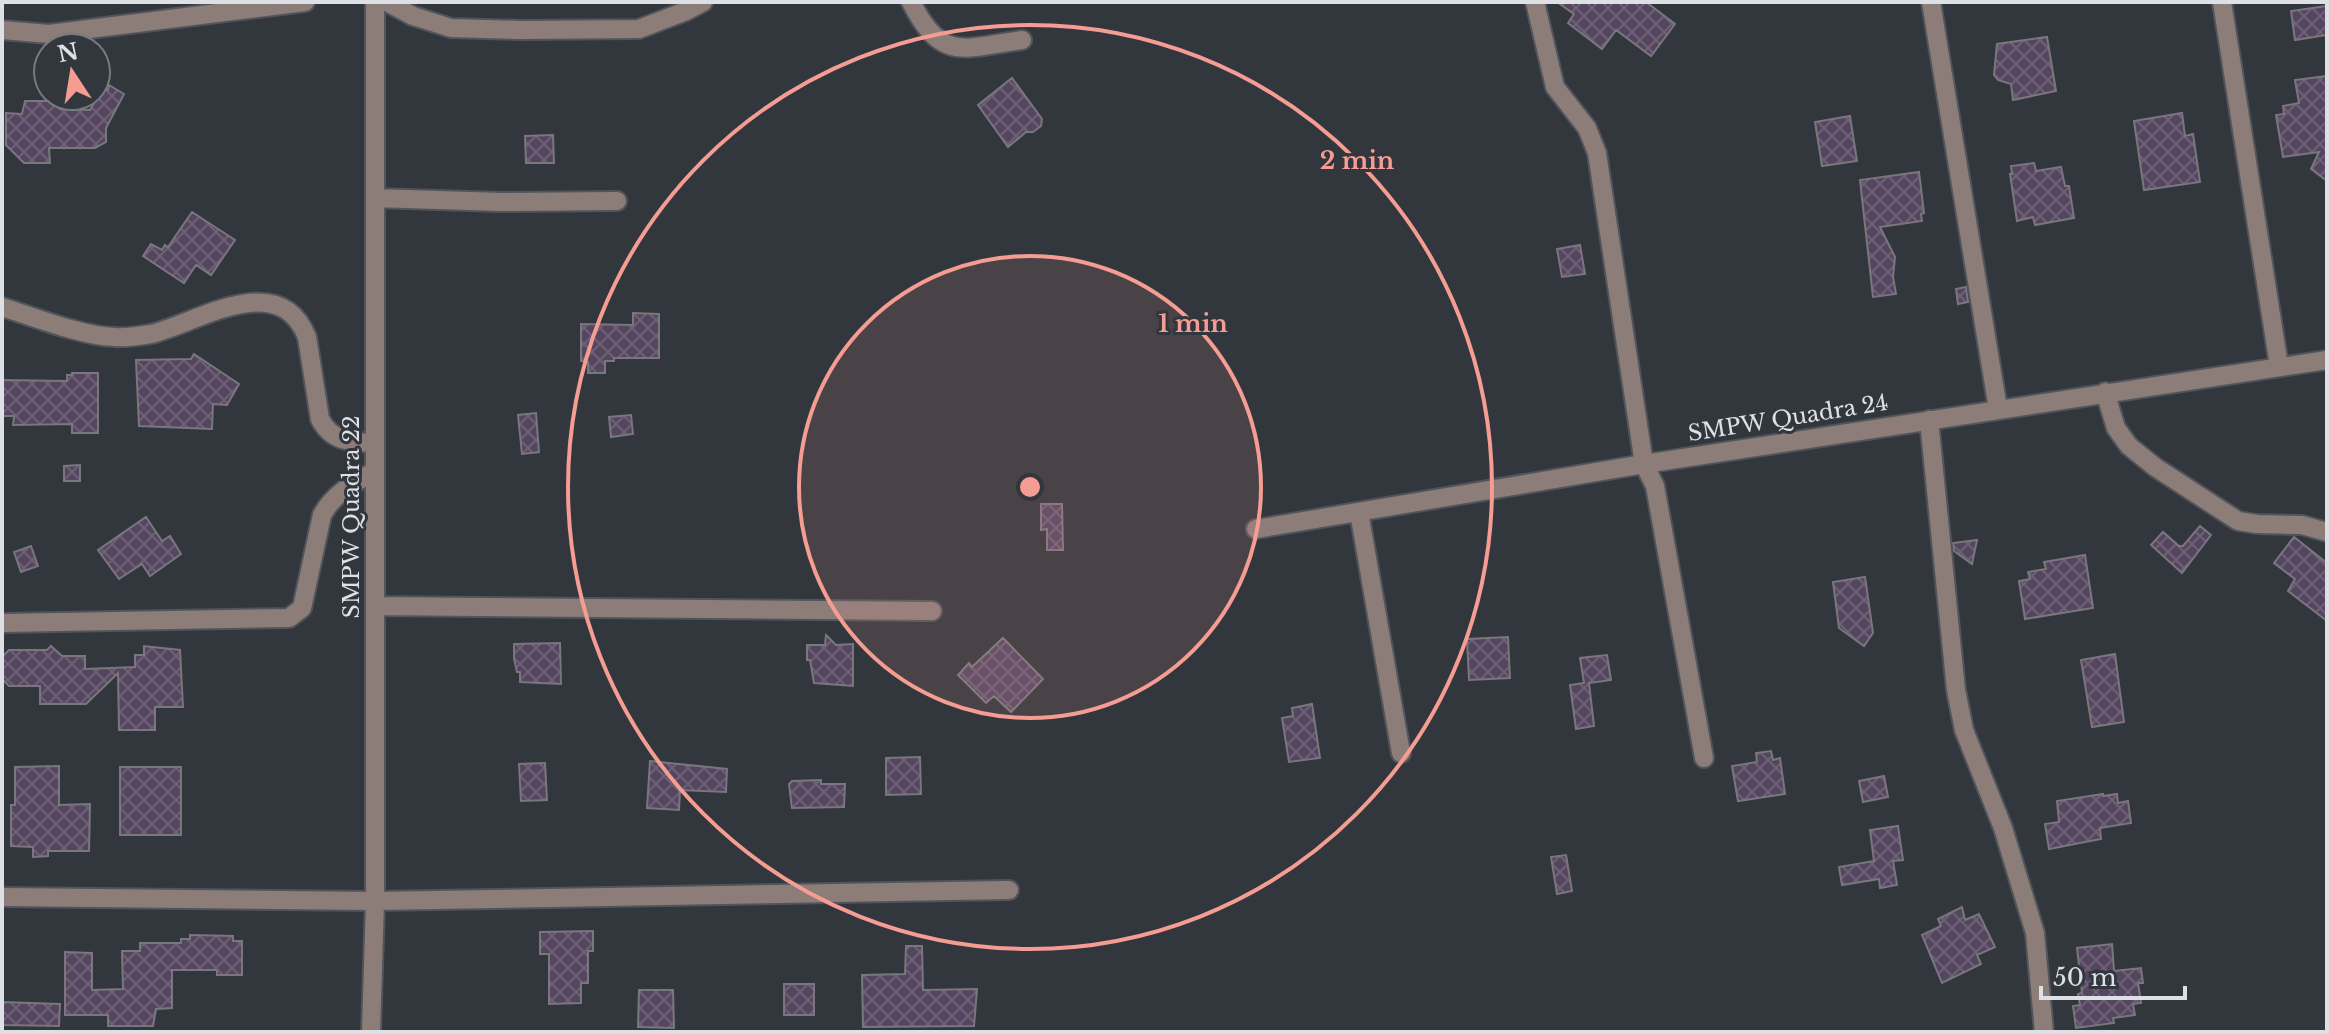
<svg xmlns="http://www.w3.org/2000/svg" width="2329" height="1034" font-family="'Libre Baskerville',serif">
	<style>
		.building { fill: url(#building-cross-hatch); stroke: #7a767d; stroke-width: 2 }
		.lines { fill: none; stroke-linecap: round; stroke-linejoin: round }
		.minor-casing { stroke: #51555b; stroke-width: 22 }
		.minor { stroke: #8d7d79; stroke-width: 18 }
		.ring { fill: none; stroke: #f59c93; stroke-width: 4 }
		.labels { text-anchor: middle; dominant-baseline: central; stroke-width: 6; stroke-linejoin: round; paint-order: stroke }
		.street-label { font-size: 22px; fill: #dde0e4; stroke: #32373d }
		.centre { fill: #f59c93; stroke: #32373d; stroke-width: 4 }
		.ring-label { font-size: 24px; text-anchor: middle; font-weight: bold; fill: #f59c93; stroke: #32373d; stroke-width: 6; stroke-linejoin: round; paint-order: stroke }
	</style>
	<defs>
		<pattern id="building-cross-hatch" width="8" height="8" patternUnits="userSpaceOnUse" patternTransform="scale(2)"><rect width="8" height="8" fill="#554660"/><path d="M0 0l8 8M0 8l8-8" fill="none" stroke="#6d6077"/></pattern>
	</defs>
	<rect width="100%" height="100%" fill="#32373d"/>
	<!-- building -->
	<path class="building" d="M1557,2H1646L1675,24L1651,56L1616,30L1602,49L1568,23L1574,14Z
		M2327,6V35L2295,40L2291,11Z
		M2047,37L2056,91L2013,100L2011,84L1998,80L1994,75L1997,44Z
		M2327,76V181L2311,169L2319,152L2283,157L2276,115L2284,114L2283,106L2299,103L2295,80Z
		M1012,78L1042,119L1041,126L1033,132H1026L1008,147L978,105Z
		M109,85L124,94L106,128V142L95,148H49L50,163H24L6,145V113L22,114L25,101H59L60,109L90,110L103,87L108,90Z
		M2182,113L2185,136L2193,134L2200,182L2144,190L2134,121Z
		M1850,116L1857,161L1822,166L1815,122Z
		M553,135L554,163H526L525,136Z
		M2034,163L2036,171L2061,167L2065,186H2069L2074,218L2035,225L2033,217L2017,221L2010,174H2012L2011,166Z
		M1919,172L1924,213L1921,214L1922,221L1880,227L1895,257L1893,277L1896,294L1873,297L1860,180Z
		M192,212L235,240L211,275L196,265L184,283L143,256L151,244L162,250L165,245L168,247Z
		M1580,245L1585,274L1562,277L1557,249Z
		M1966,287L1968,302L1958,304L1956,289Z
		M633,313L659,314V358H614V361H605V373H588V362L581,361V324L633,325Z
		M194,354L239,384L227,405L213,404L212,429L139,426L136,360L191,359Z
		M72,373H98V433H72V424L13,425L14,416H2V380L67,381V375H72Z
		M536,413L539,452L522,454L518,415Z
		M631,415L633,434L611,437L609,417Z
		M80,465V481H64V466Z
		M1041,504H1062L1063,550H1047V529L1041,530Z
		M146,517L162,541L170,536L181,554L150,576L142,564L119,579L98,550Z
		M2200,526L2211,535L2182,573L2151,545L2163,532L2179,546H2183Z
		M2294,537L2327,563V621L2288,591L2295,579L2274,563Z
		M1977,540L1972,564L1954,551L1953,543Z
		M31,546L38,566L21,572L14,552Z
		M2085,555L2093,608L2025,619L2019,581L2030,579L2028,572L2046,569L2044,562Z
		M1865,577L1873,633L1864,646L1839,628L1833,582Z
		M826,635L836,645L853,644V686L814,683L810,660H807V645H825Z
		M1508,637L1510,678L1469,680L1467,639Z
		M1003,638L1043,679L1011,712L994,696L986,703L958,675L969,663L972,667Z
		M560,643L561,684L520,682V672H517L514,659V644Z
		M51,646L62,656H85V669L135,667V655H144V646L180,650L183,707H155V730H119L118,673L86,704H40V686H9L2,679V657L9,650H47Z
		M2115,654L2124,722L2092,727L2081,660Z
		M1607,655L1611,680L1589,683L1594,726L1576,729L1570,685L1584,683L1580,658Z
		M1312,704L1320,758L1289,762L1282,718L1293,716L1292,708Z
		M1771,751L1773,760L1780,758L1785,794L1738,801L1732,766L1757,762L1756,753Z
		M920,757L921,794L886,795V758Z
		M650,761L727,769L726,792L680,790L679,810L647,808Z
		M545,763L547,800L521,801L519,764Z
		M59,766V805L90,804L89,851H48V856L33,857V847L11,846V805H15V767Z
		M120,767H181V835H120Z
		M1884,776L1888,797L1863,802L1859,781Z
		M821,780V784H845L844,807L792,808L789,784L792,781Z
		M2103,794V796L2117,794L2118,803L2128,801L2131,823L2100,828L2101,839L2049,849L2045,824L2059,822L2057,801Z
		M1898,826L1903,860L1893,861L1897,885L1880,888L1879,879L1842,885L1839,867L1874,861L1870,830Z
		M1566,855L1572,891L1557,894L1551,857Z
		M1962,907L1965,920L1979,914L1995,947L1977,955L1981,964L1942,983L1922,935L1941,926L1938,919Z
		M593,931V951H588V983H581V1003L549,1004V954H540V932Z
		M190,935L233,936V941H242V975H217V970H172V1008L156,1009L153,1026H108V1015H65V952L92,953V990L123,989L122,951H140V943H181V939H190Z
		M2112,944L2114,971L2141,968L2143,983H2138L2141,1003L2133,1004L2135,1015L2113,1018L2114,1023L2076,1028L2073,1006L2080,1005L2078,994L2082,993L2077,948Z
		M906,946H922L923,990L977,989L974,1026L863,1027L862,975L905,974Z
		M784,984H814V1015H784Z
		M639,990H673L674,1028L638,1027Z
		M2,1002L60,1004L59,1026L2,1025Z"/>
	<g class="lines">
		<!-- minor casing -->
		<g class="minor-casing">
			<path id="minor" d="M387,2L413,16L451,28L521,30L639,29L686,11L703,2
				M911,2C942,63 963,48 1022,40
				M1535,2L1555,87L1587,128L1597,153L1644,464L1655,486L1704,758
				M1931,2L1998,409
				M2222,2L2279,366
				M2,30L49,34L305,2
				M375,198L501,202L617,201
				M2,307C34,317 82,336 114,337C126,338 139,336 151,334C197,323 279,267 307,337L320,419C332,442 350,442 375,443
				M2105,392L2116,428L2129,446L2155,467L2238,521L2257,524L2302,525L2327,532
				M1929,420L1956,690L1964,730L2003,828L2035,933L2044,1032
				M1359,512L1401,753
				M1256,529L1644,464L2327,360
				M375,606L932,611
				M2,623L289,618L302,608L322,515C334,493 354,483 375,471
				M2,897L375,901L1009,890
				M371,1032L375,901V2"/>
		</g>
		<!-- minor -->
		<use href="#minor" class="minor"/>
	</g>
	<!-- distance rings -->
	<circle cx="1030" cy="487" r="231" fill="#f59c93" fill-opacity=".12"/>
	<g class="ring">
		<circle cx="1030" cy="487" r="231"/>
		<circle cx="1030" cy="487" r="462"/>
	</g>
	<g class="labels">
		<!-- street labels -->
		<g class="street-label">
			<text transform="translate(1788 418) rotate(-9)">SMPW Quadra 24</text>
			<text transform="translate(351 517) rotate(-90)">SMPW Quadra 22</text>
		</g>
	</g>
	<circle cx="1030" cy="487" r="12" class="centre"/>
	<g class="ring-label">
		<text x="1357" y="169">2 min</text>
		<text x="1193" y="332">1 min</text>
	</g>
	<!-- border -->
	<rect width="2329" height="1034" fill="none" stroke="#dde0e4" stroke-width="8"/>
	<!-- north arrow -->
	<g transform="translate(72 72) rotate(348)"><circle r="38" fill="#32373d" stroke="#767b80" stroke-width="2"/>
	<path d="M0-6L14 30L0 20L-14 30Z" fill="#f59c93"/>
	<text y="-12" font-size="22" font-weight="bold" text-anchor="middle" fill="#dde0e4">N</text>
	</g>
	<!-- scale -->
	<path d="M2041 986v12h144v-12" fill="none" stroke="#dde0e4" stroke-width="4"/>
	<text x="2053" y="986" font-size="24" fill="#dde0e4" stroke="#32373d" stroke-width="6" paint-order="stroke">50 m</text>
</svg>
